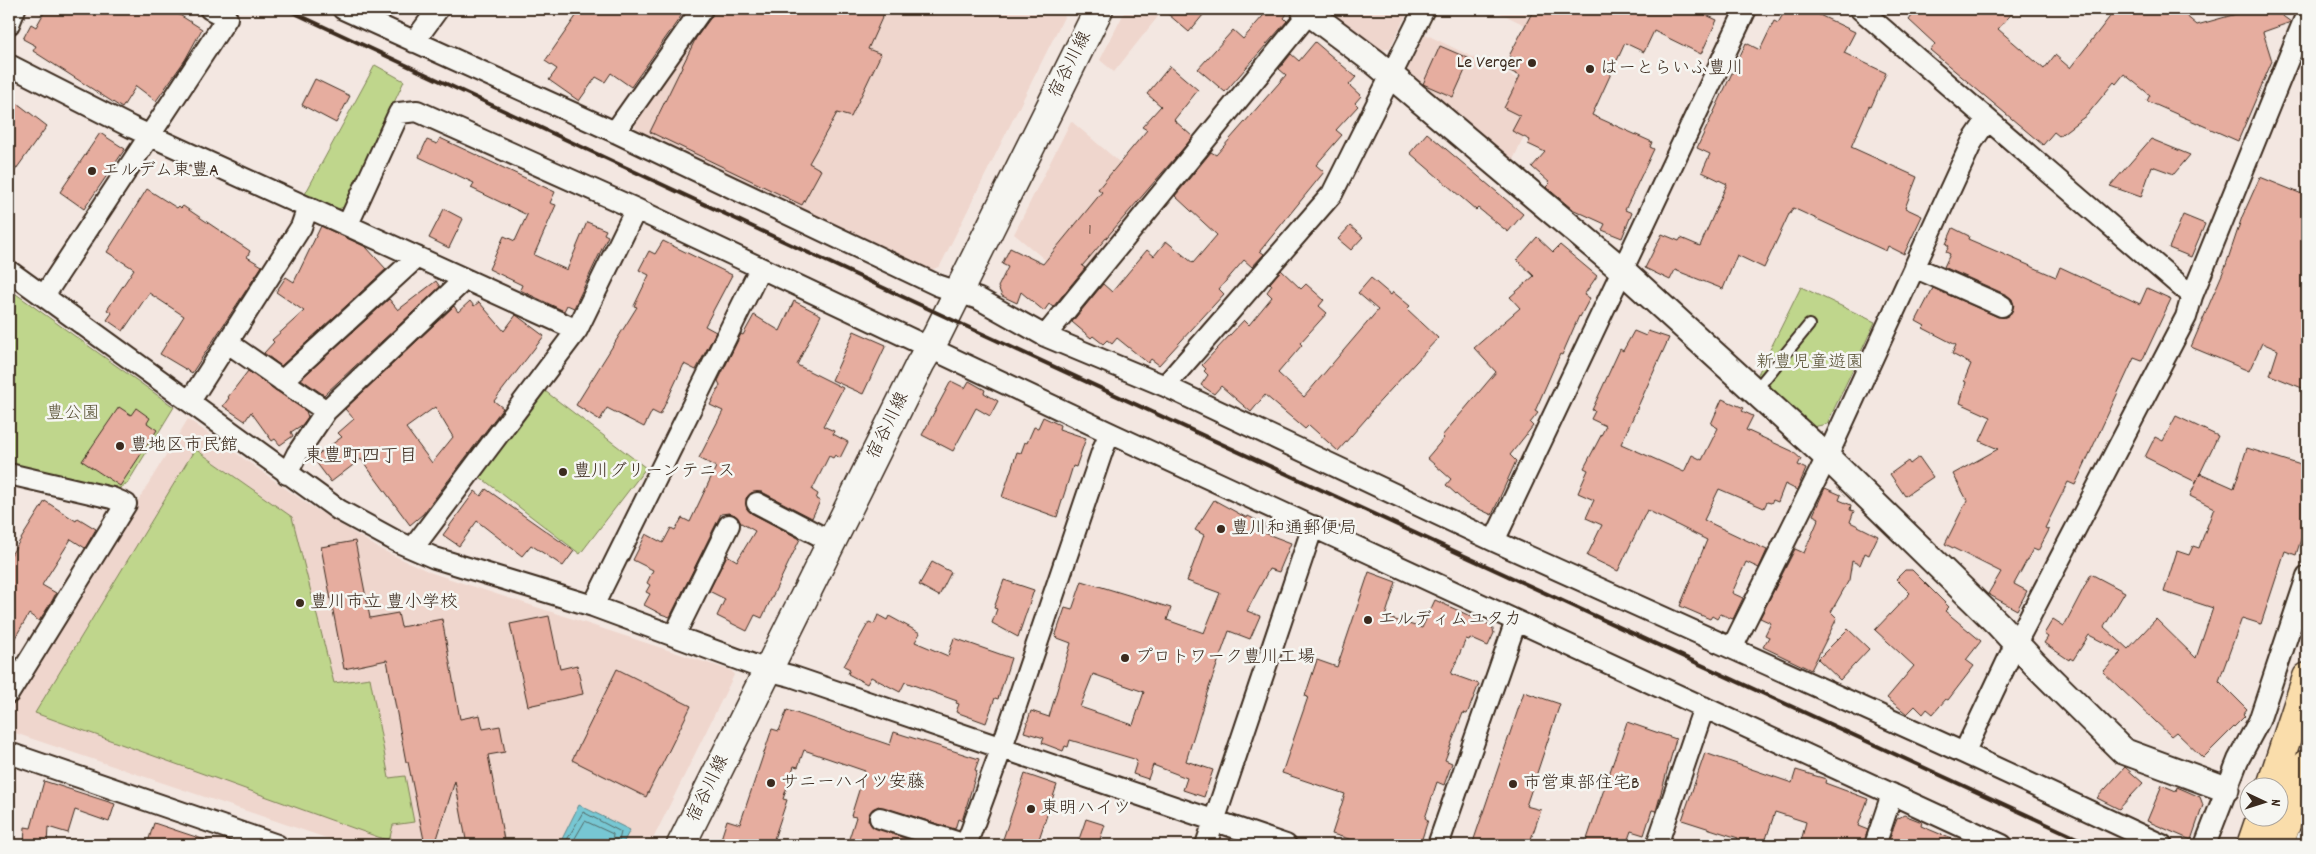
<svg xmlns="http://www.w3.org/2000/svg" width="2316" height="854" font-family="Dekko,'Klee One',sans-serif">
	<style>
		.built { fill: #efd6cd }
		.green { fill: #bfd68c; stroke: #7d8055 }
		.water { fill: #77c7d3; stroke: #5f888b }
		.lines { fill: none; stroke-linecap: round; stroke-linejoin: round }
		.shore { stroke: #536966; stroke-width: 1 }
		.building { fill: #e6ad9f; stroke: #3b2a1e; fill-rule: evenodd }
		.service-casing { stroke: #3b2a1e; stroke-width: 14 }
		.minor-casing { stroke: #3b2a1e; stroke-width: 24 }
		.tertiary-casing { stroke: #3b2a1e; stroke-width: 29 }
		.secondary-casing { stroke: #3b2a1e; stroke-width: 31 }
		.primary-casing { stroke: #3b2a1e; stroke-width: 31 }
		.service { stroke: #f6f6f2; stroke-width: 10 }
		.minor { stroke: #f6f6f2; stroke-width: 20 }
		.tertiary { stroke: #f6f6f2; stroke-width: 25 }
		.secondary { stroke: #f6f6f2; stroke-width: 28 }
		.primary { stroke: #faddab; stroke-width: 28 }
		.rail { stroke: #3b2a1e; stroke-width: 4 }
		.poi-dot { fill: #3b2a1e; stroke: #f6f6f2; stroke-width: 2 }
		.labels { text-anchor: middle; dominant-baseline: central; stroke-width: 5; stroke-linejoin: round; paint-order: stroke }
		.number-label { font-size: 15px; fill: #664b3e }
		.poi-label { font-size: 18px; fill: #3b2a1e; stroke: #f6f6f2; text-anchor: start }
		.street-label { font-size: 18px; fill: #3b2a1e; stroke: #f6f6f2 }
		.park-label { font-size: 18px; fill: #5c553a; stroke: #f6f6f2 }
		.neighbourhood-label { font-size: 19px; fill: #3b2a1e; stroke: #f6f6f2 }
	</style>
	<rect width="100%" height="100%" fill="#f3e7e1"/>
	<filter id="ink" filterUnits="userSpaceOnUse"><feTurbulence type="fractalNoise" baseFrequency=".02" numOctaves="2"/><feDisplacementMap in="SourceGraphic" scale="10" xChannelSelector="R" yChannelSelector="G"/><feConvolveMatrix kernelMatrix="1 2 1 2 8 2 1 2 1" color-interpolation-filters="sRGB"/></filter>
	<g filter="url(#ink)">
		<!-- built -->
		<path class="built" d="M715,9H1068L940,266L928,272L636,129L634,119Z
			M1126,9H1164L1114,72L1100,60Z
			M1325,9H1409L1390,48L1376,52Z
			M1492,9H1586L1568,46Z
			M1425,34L1545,92L1511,164L1410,79L1408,68Z
			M1071,121L1151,189L1073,283L1014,234Z
			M188,419L309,505L380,549L432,573L732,671L734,675L650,845H347L9,731V711Z"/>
		<!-- green -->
		<path class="green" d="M375,65L404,81L346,206L336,210L304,196Z
			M1801,287L1875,322L1827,424L1808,428L1755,380Z
			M9,289L174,407L127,484L116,490L9,465Z
			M545,391L646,468L580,554L480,477Z
			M195,449L292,517L334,683L370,678L389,778L405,776L414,822L393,825L389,841L35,713Z"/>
		<!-- water -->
		<path class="water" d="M579,805L630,830L622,845H559Z"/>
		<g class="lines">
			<!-- shore -->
			<path class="shore" d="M564,845L583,812L621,832L618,845
				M571,845L585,821L613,834L612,845"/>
		</g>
		<!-- building -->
		<path class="building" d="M46,9H170L202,29L185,60L156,101L136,86L122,108L33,51L36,46L23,39L31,24L36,27Z
			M581,9H686L631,87L611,73L605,82L596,77L579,101L549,80L557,69L545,61Z
			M714,9H886L868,49L881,54L851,117L837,113L809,163L821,170L802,205L650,132L696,38L712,16Z
			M1162,9H1208L1189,32Z
			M1269,9H1290L1284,18L1287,21L1225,92L1198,69L1233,30L1243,39Z
			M1534,9H1693L1717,20L1701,54L1654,31L1644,52L1625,43L1592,115L1652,142L1650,147L1654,149L1625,210L1632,213L1622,238L1602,230L1605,224L1572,209L1546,187L1550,183L1532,167L1545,152L1528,144L1530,140L1512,131L1520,116L1504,108L1520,76L1506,69L1512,57L1509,56Z
			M1786,9H1807L1855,32L1844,53L1886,73L1871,107L1869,106L1851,147L1917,177L1905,208L1922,216L1904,254L1888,246L1886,251L1793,208L1790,214H1789L1764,268L1737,255L1723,289L1675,270L1670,280L1645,268L1662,234L1679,241L1681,238L1700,246L1727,184L1702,172L1710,154L1697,148L1746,43L1760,50L1774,21L1778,23Z
			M1917,9H2016L1998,29L2044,69L2055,55L2070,68L2116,9H2178L2197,25L2254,9H2273L2291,22L2263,32L2272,61L2238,141L2147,101L2150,95L2124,74L2116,84L2114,82L2087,115L2059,136L2054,132L2043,145L1930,50L1935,44L1909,20Z
			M1315,42L1356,77L1349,85L1361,96L1355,103L1358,106L1336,130L1342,135L1316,165L1324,172L1260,251L1264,254L1252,267L1244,260L1219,289L1224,294L1159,365L1151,359L1148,363L1117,338L1112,344L1107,340L1103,344L1093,336L1091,338L1072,322L1103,284L1112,292L1147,250L1154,256L1166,241L1193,263L1217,235L1175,196L1211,152L1216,155L1286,75L1279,69L1291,54L1299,61Z
			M1440,46L1470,59L1453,97L1423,84Z
			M1170,66L1198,90L1174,120L1193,137L1082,266L1085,268L1053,307L1049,304L1044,311L1021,292L1017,303L1002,296L998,287L1008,267L1002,264L1010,248L1043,264L1102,192L1098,189L1147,130L1142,127L1161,106L1147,94Z
			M315,79L350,96L336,123L302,105Z
			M9,97L47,126L9,179Z
			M100,133L125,149L84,209L60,192Z
			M1427,133L1523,214L1508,232L1478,208L1476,210L1410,153Z
			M440,138L555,192L550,203L556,205L534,255L567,270L587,222L606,230L604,234L608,236L574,308L567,305L564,311L520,290L522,285L489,269L504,236L515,241L527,215L471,188L474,183L419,157L427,140L437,144Z
			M2151,139L2190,155L2174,174L2152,166L2141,197L2110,186Z
			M2260,177L2307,196V390L2270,375L2278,350L2262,343L2249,371L2191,347L2226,265L2242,217Z
			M147,189L177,208L179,206L181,208L183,206L250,251L247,257L262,266L192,373L160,354L184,316L149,293L123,331L107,320L112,313L107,310L134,269L107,252Z
			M444,209L463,219L449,248L429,238Z
			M2183,215L2205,224L2191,257L2169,248Z
			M321,226L366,247L386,269L281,366L264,353L274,342L272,340L304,311L276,292L286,277L294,282Z
			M1350,226L1363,237L1351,250L1338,239Z
			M1953,228L1969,236L1968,239L2056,277L2060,267L2140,304L2147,288L2171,299L2142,361L2134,358L2075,485L2068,482L2045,528L2049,530L2038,551L2033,549L2014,584L2027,591L2017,610L1988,594L2001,572L1945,544L1967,500L1953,474L1998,449L1980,441L1991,417L1960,403L1966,382L1964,381L1971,364L1952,354L1956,345L1923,328L1925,326L1916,321L1933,288L1998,317L2009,315L2014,305L2012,299L2007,295L1944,267L1950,254L1946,252L1949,246L1946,244Z
			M1537,237L1553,252L1560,245L1597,276L1584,295L1590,298L1580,317L1579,316L1562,355L1560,354L1535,411L1538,413L1530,423L1533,426L1510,455L1516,461L1492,515L1466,503L1446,485L1451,479L1427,458L1444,438L1442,436L1496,372L1474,348L1520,308L1510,297L1534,276L1517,260Z
			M663,241L732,275L705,326L716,332L696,370L684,364L660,415L652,411L644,427L607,408L600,420L576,405L637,307L634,306L649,275L639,270L649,251L655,254Z
			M1281,270L1301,289L1306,284L1324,300L1319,306L1327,313L1300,343L1302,345L1278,373L1304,397L1378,310L1358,293L1371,278L1391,295L1393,292L1410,306L1407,309L1438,338L1371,411L1372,412L1338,451L1309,425L1305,429L1265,395L1251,412L1221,386L1214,394L1201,385L1208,375L1204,371L1206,369L1202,365L1244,320L1249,325L1272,297L1267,292L1272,285L1270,283Z
			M436,281L440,287L324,395L301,379L389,299L398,310Z
			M470,301L474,306L479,302L504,331L516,315L544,336L494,401L503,408L423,514L410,525L361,459L331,482L313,458L342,437L338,433L354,419L345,409L454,306L458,312ZM435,407L453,437L432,463L406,428Z
			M794,301L821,315L797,365L843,388L823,426L834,431L833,434L848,442L840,458L835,455L833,458L829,456L812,490L818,494L816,499L820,501L812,518L762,492L751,493L746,498L747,509L751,513L800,539L762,618L755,615L747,631L717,616L725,599L709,591L727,555L737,561L755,531L741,523L735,515L729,513L721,514L670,617L661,614L644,605L650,594L646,592L650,585L647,583L653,570L633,560L646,534L663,543L671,528L675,530L682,518L690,522L716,467L699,458L723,411L710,405L720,385L718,381L741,334L743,335L754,315L780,331Z
			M854,331L886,345L863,394L832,380Z
			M1634,331L1646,336L1648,331L1669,338L1621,444L1684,472L1692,455L1702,460L1718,428L1711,424L1722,399L1744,408L1742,411L1753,416L1746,430L1792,451L1801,459L1798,465L1806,469L1797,490L1785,484L1778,502L1773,500L1771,503L1767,502L1764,508L1719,489L1704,520L1767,550L1759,568L1746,562L1732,593L1743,598L1733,619L1720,614L1717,619L1712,616L1710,619L1680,606L1707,540L1647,510L1618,571L1587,556L1602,525L1586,518L1594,500L1578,493L1588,470L1584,468L1606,426L1591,419L1595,411L1592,410L1620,349L1623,351Z
			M248,371L306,411L308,417L302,425L291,432L293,436L280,445L275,439L272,441L251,412L245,421L223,406L229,398L228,397Z
			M951,381L965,388L969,381L985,390L984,393L998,401L990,416L976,408L953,451L922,435Z
			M119,407L131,415L136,408L150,418L147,423L157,430L120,486L82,461Z
			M2176,416L2218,436L2196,482L2145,457L2155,437L2163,441Z
			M1043,417L1060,425L1059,429L1086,438L1076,467L1073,466L1057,517L1002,497L1017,452L1021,453L1025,442L1027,443L1034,427L1038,428Z
			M2247,448L2307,467V520L2296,555L2285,551L2261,624L2242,618L2219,681L2247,709L2243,714L2245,716L2203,758L2176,732L2171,736L2103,672L2122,652L2089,635L2073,660L2070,658L2069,660L2044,643L2048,637L2044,634L2053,619L2064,626L2091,574L2125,592L2104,627L2128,649L2156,619L2196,658L2213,608L2164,592L2177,551L2189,555L2193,546L2199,548L2214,508L2190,496L2200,473L2234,488Z
			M1919,457L1933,477L1905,496L1890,474L1908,461L1910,464Z
			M1825,488L1841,495L1839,500L1851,505L1850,510L1854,511L1850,522L1878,536L1869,555L1865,553L1860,565L1852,561L1849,580L1831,612L1837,618L1811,670L1763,647L1769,637L1765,635L1771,623L1760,618L1795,549L1804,553L1819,518L1813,515Z
			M486,489L574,551L563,566L531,545L522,556L477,521L459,546L443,535L475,491L481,496Z
			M1214,500L1247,518L1248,516L1266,525L1262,532L1291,543L1279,572L1269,569L1247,611L1260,616L1250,639L1229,631L1206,696L1186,761L1213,770L1204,797L1183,790L1187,778L1153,765L1148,779L1133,774L1137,761L1134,759L1070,740L1068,747L1065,746L1063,751L1042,743L1044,738L1024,732L1031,711L1049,717L1071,643L1055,637L1065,608L1072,610L1082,581L1171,608L1167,620L1204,633L1220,593L1187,581L1204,535L1195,530ZM1093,674L1144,692L1133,725L1080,707Z
			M45,501L76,521L78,518L96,529L85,548L71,539L42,585L56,593L52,601L39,621L29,614L9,648V558Z
			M355,541L370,618L398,613L401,627L442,619L460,719L480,715L483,729L500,726L505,752L488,755L505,845H467L455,781L435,845H425L408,762H406L387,660L344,669L321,547Z
			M932,562L951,572L939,596L919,585Z
			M1905,570H1912L1949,607L1945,611L1981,641L1966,660L1974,666L1948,700L1946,699L1933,714L1927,709L1923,714L1915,706L1907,714L1887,698L1914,666L1875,630L1910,593L1896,579Z
			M1369,572L1396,582L1385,617L1422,628L1435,600L1492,626L1494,633L1488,646L1470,638L1469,640L1466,639L1451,674L1479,684L1467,714L1463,713L1445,760L1452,763L1444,785L1437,782L1425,818L1428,820L1420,845H1370L1332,834L1345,794L1282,773L1308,697L1305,696L1317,660L1337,667Z
			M1004,580L1034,590L1018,637L992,623L997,609L994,608Z
			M878,615L887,620L889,616L920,633L915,642L948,656L954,638L1011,658L998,699L995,698L986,723L956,712L959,704L956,703L957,701L905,682L900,692L871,677L867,684L848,674L850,669L844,666L869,622L874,624Z
			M549,616L560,669L577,665L583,694L528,706L510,624Z
			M1848,629L1869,649L1840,680L1818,659Z
			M617,669L691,706L646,797L572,760Z
			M1524,692L1560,704L1526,806L1541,810L1529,845H1472Z
			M787,710L890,745L894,732L979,759L975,770L977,771L962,821L958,819L955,829L878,806L869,814L868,820L872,826L923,845H847L856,817L851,816L865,771L804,750L798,767L794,766L783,799L787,800L772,845H719L727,820L740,824L772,729L779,731Z
			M1627,722L1676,739L1656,811L1652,810L1644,835L1631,831L1626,845H1585Z
			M1705,753L1792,783L1796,770L1826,779L1825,783L1868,799L1858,826L1868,830L1863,845H1800L1806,822L1775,812L1764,845H1735L1738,838L1682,820Z
			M2125,767L2143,783L2119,809L2097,798Z
			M1025,774L1057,785L1037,845H1001Z
			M44,781L115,804L109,822L75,810L68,833L48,827L47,845H24L25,827L31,828Z
			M2162,785L2176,791L2177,787L2200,797L2203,805L2191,840L2147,821Z
			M1904,815L1922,822L1921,826L1966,845H1887L1897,819Z
			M1086,819L1105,825L1098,845H1077Z
			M154,823L211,842V845H147Z"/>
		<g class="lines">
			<!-- service casing -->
			<g class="service-casing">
				<path id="service" d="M1755,391L1809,325"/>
			</g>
			<!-- minor casing -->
			<g class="minor-casing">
				<path id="minor" d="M343,9L615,132L937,285L979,299L1045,336L1165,386L1494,541L1964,753L2162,845
					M1860,9L2192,296
					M9,24L15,9
					M414,42L438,9
					M9,65L131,127L577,330
					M615,132L702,9
					M348,224L399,113L417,111L636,209L1110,433L2002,845
					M1914,267L2002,306
					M9,271L339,510L396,541L435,558L593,606L767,670L791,676L1286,845
					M44,296L227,18L210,9
					M1045,336L1309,13
					M228,343L326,411
					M282,381L417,257
					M1165,386L1332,194L1424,9
					M190,401L301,227L308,207
					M9,474L112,498L126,504L9,693
					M287,474L297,454L326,411L465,279
					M757,503L832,542
					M1494,541L1746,9
					M413,548L577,330L636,209
					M593,606L760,269
					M674,636L729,525
					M1732,648L1827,457L1972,142L1987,120
					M9,753L277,845
					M1964,753L2016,643L2186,317L2192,296L2307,13
					M880,818L966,845
					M966,845L1002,747L1103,449L1110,433
					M1206,845L1313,526
					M1438,845L1516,621
					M1657,845L1704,707
					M1875,845L1892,794
					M2205,845L2238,760L2259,721L2307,577
					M2305,845L2307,838"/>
			</g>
			<!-- tertiary casing -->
			<g class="tertiary-casing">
				<path id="tertiary" d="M1304,9L1376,63L1622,270L1827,457L1998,624L2035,664L2123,751L2226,789"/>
			</g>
			<!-- secondary casing -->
			<g class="secondary-casing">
				<path id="secondary" d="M681,845L920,364L937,335L1099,9"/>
			</g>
			<!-- primary casing -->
			<g class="primary-casing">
				<path id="primary" d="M2271,786L2307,677
					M2251,845L2261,816
					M2279,845L2307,764"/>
			</g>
			<!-- service -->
			<use href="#service" class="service"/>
			<!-- minor -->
			<use href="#minor" class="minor"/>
			<!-- tertiary -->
			<use href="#tertiary" class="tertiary"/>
			<!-- secondary -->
			<use href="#secondary" class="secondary"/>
			<!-- primary -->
			<use href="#primary" class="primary"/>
			<!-- rail -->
			<path class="rail" d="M286,9L946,317L2092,845"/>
		</g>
	</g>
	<!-- markers -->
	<g class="poi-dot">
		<circle cx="1532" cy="63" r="5"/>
		<circle cx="1590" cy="69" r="5"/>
		<circle cx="92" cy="171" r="5"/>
		<circle cx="120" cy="446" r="5"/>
		<circle cx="563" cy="472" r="5"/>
		<circle cx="1221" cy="529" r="5"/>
		<circle cx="300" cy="603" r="5"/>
		<circle cx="1368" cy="620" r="5"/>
		<circle cx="1125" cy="658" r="5"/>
		<circle cx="771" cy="783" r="5"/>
		<circle cx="1513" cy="784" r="5"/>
		<circle cx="1031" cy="809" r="5"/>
	</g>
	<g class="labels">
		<!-- number labels -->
		<g class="number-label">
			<text x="1090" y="231">1</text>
		</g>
		<!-- poi labels -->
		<g class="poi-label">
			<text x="1522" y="63" text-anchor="end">Le Verger</text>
			<text x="1600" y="69">はーとらいふ豊川</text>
			<text x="102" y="171">エルデム東豊A</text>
			<text x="130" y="446">豊地区市民館</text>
			<text x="573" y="472">豊川グリーンテニス</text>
			<text x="1231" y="529">豊川和通郵便局</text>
			<text x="310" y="603">豊川市立 豊小学校</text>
			<text x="1378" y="620">エルディムユタカ</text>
			<text x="1135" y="658">プロトワーク豊川工場</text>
			<text x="781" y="783">サニーハイツ安藤</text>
			<text x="1523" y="784">市営東部住宅B</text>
			<text x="1041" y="809">東明ハイツ</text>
		</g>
		<!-- street labels -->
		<g class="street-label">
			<text transform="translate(1071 65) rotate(-63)">宿谷川線</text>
			<text transform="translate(889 426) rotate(-64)">宿谷川線</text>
			<text transform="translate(709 789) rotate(-64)">宿谷川線</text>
		</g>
		<!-- park labels -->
		<g class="park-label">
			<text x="1810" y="363">新豊児童遊園</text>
			<text x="73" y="414">豊公園</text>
		</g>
		<!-- neighbourhood labels -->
		<g class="neighbourhood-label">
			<text x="361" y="457">東豊町四丁目</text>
		</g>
	</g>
	<!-- margin -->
	<rect width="2316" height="854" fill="none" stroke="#f6f6f2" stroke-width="30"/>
	<rect x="15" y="15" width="2286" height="824" fill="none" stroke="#3b2a1e" stroke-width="2" filter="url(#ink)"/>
	<!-- north arrow -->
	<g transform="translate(2264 802) rotate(94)"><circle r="24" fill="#f6f6f2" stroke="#aba49d"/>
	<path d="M0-4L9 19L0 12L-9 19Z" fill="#3b2a1e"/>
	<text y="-8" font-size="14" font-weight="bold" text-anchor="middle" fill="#3b2a1e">N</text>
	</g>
</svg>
